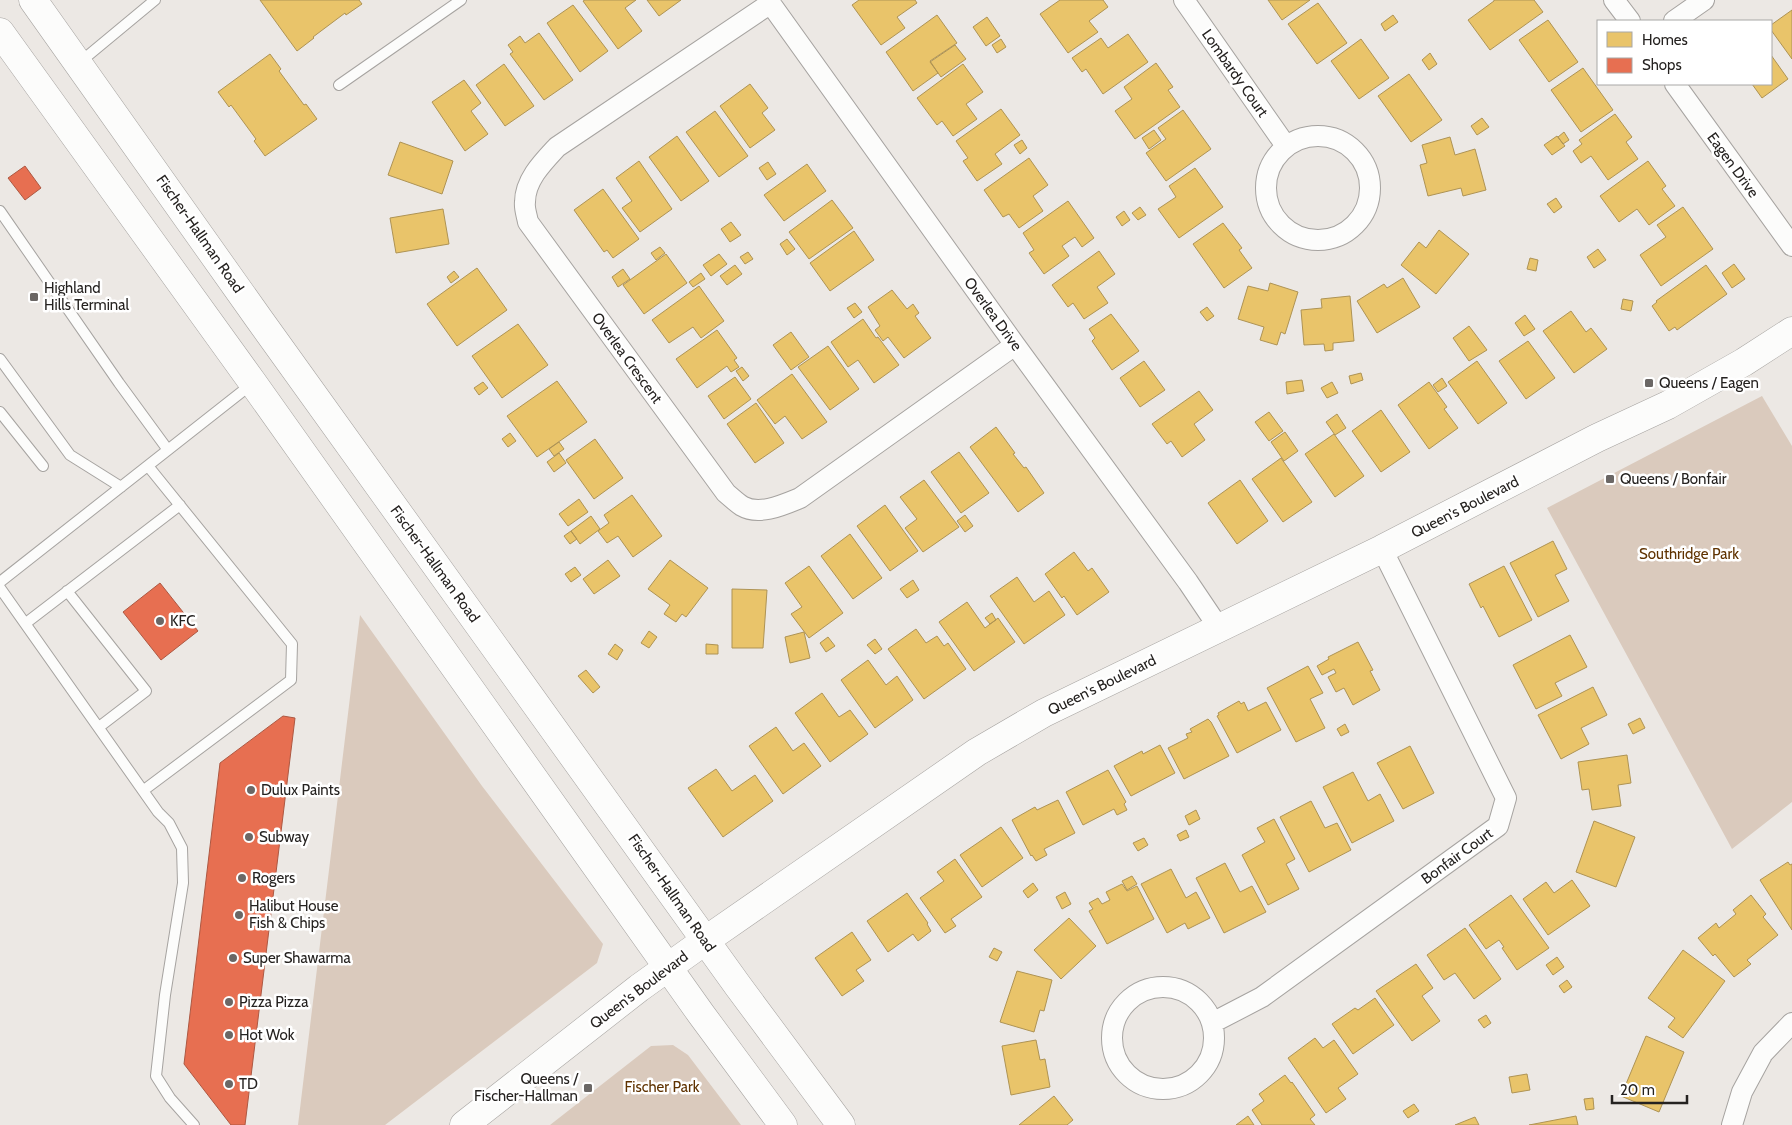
<svg xmlns="http://www.w3.org/2000/svg" width="1792" height="1125" font-family="Cabin,sans-serif">
	<style>
		.green { fill: #dacabd }
		.homes { fill: #e9c46a; stroke: #ae9354 }
		.shops { fill: #e76f51; stroke: #ad5842 }
		.lines { fill: none; stroke-linecap: round; stroke-linejoin: round }
		.lane-casing { stroke: #a6a3a0; stroke-width: 12 }
		.street-casing { stroke: #a6a3a0; stroke-width: 22 }
		.secondary-casing { stroke: #a6a3a0; stroke-width: 29 }
		.lane { stroke: #fcfcfb; stroke-width: 10 }
		.street { stroke: #fcfcfb; stroke-width: 20 }
		.secondary { stroke: #fcfcfb; stroke-width: 28 }
		.poi-dot { fill: #6b6765; stroke: #fff; stroke-width: 2 }
		.labels { text-anchor: middle; dominant-baseline: central; stroke-width: 5; stroke-linejoin: round; paint-order: stroke }
		.street-label { font-size: 15px; fill: #252220; stroke: #fff }
		.poi-label { font-size: 15px; fill: #252220; stroke: #fff; text-anchor: start }
		.park-label { font-size: 15px; fill: #5f3200; stroke: #fff }
	</style>
	<rect width="100%" height="100%" fill="#ece8e4"/>
	<!-- green -->
	<path class="green" d="M1762,396L1792,446V802L1732,849L1547,508Z
		M360,615L482,786L603,944L597,963L385,1125H298Z
		M673,1045L688,1055L741,1125H550L651,1046Z"/>
	<!-- homes -->
	<path class="homes" d="M260,0H359L362,4L346,15L345,13L313,37L314,38L297,51Z
		M585,0H636L625,8L642,31L618,49L583,1Z
		M647,0H681L659,16Z
		M859,0H915L917,3L897,17L905,28L881,45L852,5Z
		M1060,0H1103L1108,7L1089,21L1098,32L1068,53L1040,14Z
		M1268,0H1310L1282,20Z
		M1494,0H1534L1543,12L1490,50L1468,20L1494,1Z
		M1318,3L1347,43L1317,64L1288,24Z
		M573,5L608,51L580,72L547,23Z
		M1792,10V59L1771,30V25Z
		M937,15L957,43L930,61L938,73L913,91L886,52Z
		M1393,15L1398,22L1385,31L1381,24Z
		M987,17L1000,36L986,46L973,27Z
		M1548,20L1578,62L1549,82L1519,40Z
		M539,33L573,80L544,100L510,54L513,52L508,45L520,36L525,43Z
		M1128,34L1148,62L1103,94L1086,69L1082,72L1072,58L1101,38L1108,48Z
		M1001,39L1006,47L997,53L992,45Z
		M1361,39L1389,78L1359,99L1331,61Z
		M955,45L966,59L941,77L930,62Z
		M1430,53L1437,64L1429,70L1422,60Z
		M270,54L281,69L279,71L304,105L306,104L317,119L265,156L254,141L256,139L231,105L229,107L218,92Z
		M1771,55L1788,79L1762,98L1752,84H1771Z
		M1156,63L1173,87L1168,90L1180,107L1135,139L1115,111L1132,99L1124,87Z
		M504,64L534,106L505,126L476,85Z
		M963,64L983,92L966,104L977,119L953,136L942,121L937,125L917,98Z
		M1583,68L1613,110L1581,132L1551,90Z
		M1409,74L1442,120L1411,142L1378,96Z
		M464,80L481,103L471,111L488,134L465,151L432,102Z
		M750,84L768,108L762,113L775,130L750,148L720,106Z
		M1001,109L1020,135L995,154L1002,164L977,181L963,161L968,158L956,141Z
		M1183,110L1211,149L1166,181L1146,153L1166,139L1158,128Z
		M715,111L748,156L719,177L686,132Z
		M1615,114L1632,137L1626,142L1638,159L1608,180L1591,156L1581,163L1573,151L1582,144L1579,140Z
		M1482,118L1489,127L1477,135L1471,126Z
		M1154,130L1161,140L1149,149L1142,138Z
		M1564,132L1569,140L1563,144L1558,137Z
		M677,136L709,181L681,201L649,157Z
		M1557,136L1565,146L1552,155L1544,145Z
		M1450,137L1455,155L1475,149L1486,190L1463,196L1461,188L1428,196L1420,165L1427,163L1422,145Z
		M1022,140L1027,148L1020,154L1014,145Z
		M400,142L453,161L442,194L388,175Z
		M1029,158L1048,185L1033,196L1043,211L1019,228L1009,214L1003,217L984,190Z
		M639,161L672,209L640,232L622,208L632,201L616,178Z
		M1648,161L1666,186L1662,189L1675,206L1649,225L1637,209L1619,222L1600,196Z
		M768,162L776,174L767,180L759,168Z
		M807,164L826,191L784,221L764,195Z
		M1195,168L1223,207L1179,238L1158,209L1176,197L1169,186Z
		M603,189L639,239L613,258L607,250L604,252L574,210Z
		M1556,198L1562,207L1554,213L1547,204Z
		M832,200L853,228L809,259L789,232Z
		M1068,201L1094,238L1082,247L1075,237L1062,246L1069,256L1044,274L1029,253L1034,250L1023,233Z
		M1140,207L1146,215L1138,220L1132,213Z
		M1683,207L1713,249L1661,286L1640,255L1666,237L1657,225Z
		M443,209L449,244L396,253L390,218Z
		M1124,211L1130,220L1122,226L1116,217Z
		M731,222L741,235L730,242L721,229Z
		M1223,223L1242,248L1239,250L1252,268L1224,288L1193,244Z
		M1439,230L1469,254L1436,294L1401,265L1419,242L1426,248Z
		M854,231L874,260L830,291L810,263Z
		M787,239L795,249L787,255L780,244Z
		M660,247L665,253L656,260L651,253Z
		M1598,249L1606,260L1594,268L1587,257Z
		M1099,251L1115,274L1097,287L1108,303L1084,319L1073,303L1068,307L1052,285Z
		M748,252L753,259L745,264L740,257Z
		M666,254L687,283L644,314L623,285Z
		M719,254L727,264L711,276L703,265Z
		M1530,258L1538,260L1536,271L1527,269Z
		M1734,264L1745,279L1732,288L1722,273Z
		M735,265L742,274L727,285L720,276Z
		M1706,265L1727,294L1677,330L1675,327L1669,331L1652,306L1657,302L1656,301Z
		M477,268L507,310L457,346L427,304Z
		M623,269L630,279L618,287L612,277Z
		M454,271L459,277L451,283L447,277Z
		M701,273L705,279L693,287L689,282Z
		M1403,278L1420,307L1377,333L1357,301L1384,284L1387,288Z
		M1270,283L1298,292L1285,334L1281,332L1277,345L1260,340L1264,327L1238,319L1248,286L1268,291Z
		M699,286L724,321L701,338L693,327L669,343L652,320Z
		M892,290L907,309L913,304L919,313L915,316L931,338L904,358L888,337L883,341L875,330L880,326L868,307Z
		M1350,296L1354,341L1333,343V350L1325,351L1324,344L1304,345L1301,310L1322,308L1321,299Z
		M1623,299L1633,301L1631,311L1621,309Z
		M855,303L862,312L854,318L847,308Z
		M1207,307L1214,316L1207,321L1200,312Z
		M1571,311L1586,332L1591,328L1607,349L1574,373L1543,331Z
		M1111,314L1139,351L1112,370L1092,341L1095,338L1089,329Z
		M1525,315L1535,329L1524,336L1515,323Z
		M863,319L876,338L878,337L899,365L874,383L858,360L848,367L831,342Z
		M518,324L548,365L502,398L472,356Z
		M1469,326L1487,350L1469,361L1453,338Z
		M717,330L737,358L734,360L739,367L731,372L727,366L697,388L676,359Z
		M791,332L809,357L791,370L773,345Z
		M1528,341L1555,378L1526,399L1499,361Z
		M828,346L859,389L830,410L798,367Z
		M1144,361L1165,390L1140,407L1120,378Z
		M1477,361L1507,403L1478,424L1448,382Z
		M742,367L749,376L743,381L736,371Z
		M1361,373L1363,380L1351,384L1349,376Z
		M792,374L827,422L802,439L785,416L775,424L757,400Z
		M735,377L751,399L724,419L708,396Z
		M1442,378L1447,386L1438,392L1433,385Z
		M1302,380L1304,391L1287,394L1286,382Z
		M557,381L587,422L537,457L507,416Z
		M483,382L488,388L479,395L474,388Z
		M1332,382L1338,393L1327,398L1321,388Z
		M1429,382L1447,407L1444,409L1458,428L1429,449L1398,405Z
		M1199,391L1213,410L1194,424L1205,440L1182,457L1171,441L1167,444L1152,424Z
		M756,403L784,443L755,463L727,424Z
		M1381,410L1410,452L1381,472L1352,431Z
		M1269,412L1283,431L1269,441L1255,422Z
		M1337,414L1346,428L1335,435L1326,422Z
		M996,427L1015,453L1013,454L1024,468L1026,467L1044,493L1018,512L970,447Z
		M1285,432L1298,451L1284,461L1271,442Z
		M510,433L516,441L508,447L502,439Z
		M1334,434L1364,476L1335,497L1305,454Z
		M595,439L623,478L594,499L566,460Z
		M559,442L564,449L554,456L549,449Z
		M959,452L989,493L961,513L931,472Z
		M559,453L566,463L554,472L547,462Z
		M1281,458L1312,502L1283,522L1252,479Z
		M924,480L959,527L923,552L905,528L917,519L900,497Z
		M1240,480L1268,521L1237,544L1208,503Z
		M632,495L662,536L633,557L618,536L607,543L598,531L609,523L604,515Z
		M579,499L588,512L568,526L559,514Z
		M885,505L918,551L890,571L857,526Z
		M965,515L973,526L965,532L957,521Z
		M591,516L600,529L580,544L571,531Z
		M571,531L577,539L570,544L564,536Z
		M850,534L882,578L853,599L821,556Z
		M1553,541L1567,569L1555,575L1569,601L1538,617L1510,563Z
		M1074,552L1088,571L1092,568L1109,592L1077,615L1064,596L1062,598L1045,574Z
		M608,560L620,576L594,594L583,579Z
		M670,560L708,588L686,617L682,614L676,622L664,614L670,605L648,589Z
		M809,566L843,613L809,638L791,614L802,607L785,583Z
		M1504,566L1532,620L1499,637L1483,606L1481,608L1469,584Z
		M575,567L581,575L571,582L565,574Z
		M1017,577L1034,602L1049,591L1065,615L1024,644L990,596Z
		M913,580L919,590L907,598L900,589Z
		M732,589L767,590L763,648H732Z
		M967,602L985,628L998,618L1015,642L974,671L939,622Z
		M992,613L996,620L990,624L985,618Z
		M916,629L926,643L937,636L944,646L948,643L966,669L924,699L888,649Z
		M649,631L657,637L649,648L641,643Z
		M804,632L810,658L790,663L785,637Z
		M1570,635L1587,667L1555,683L1562,696L1536,709L1513,665Z
		M828,637L835,646L826,652L820,643Z
		M875,639L882,649L875,654L867,645Z
		M1358,642L1373,670L1370,671L1380,690L1353,705L1344,688L1336,692L1328,677L1336,673L1334,669L1322,675L1317,666L1329,659L1328,657Z
		M615,644L623,650L617,660L608,654Z
		M706,644L718,645V654H706Z
		M868,660L886,685L897,676L913,700L875,728L841,680Z
		M1308,666L1323,693L1310,699L1325,728L1296,742L1267,688Z
		M586,670L600,687L593,693L578,676Z
		M1593,687L1607,715L1581,728L1589,744L1561,759L1538,715Z
		M822,693L839,717L850,710L868,734L830,762L795,713Z
		M1239,701L1241,704L1244,702L1248,711L1266,702L1281,730L1237,753L1217,716L1219,715L1218,713Z
		M1640,718L1645,728L1633,734L1628,724Z
		M1208,719L1211,722L1229,756L1184,779L1168,748L1188,738L1186,734L1192,732L1190,729Z
		M1345,724L1349,732L1341,736L1337,729Z
		M776,727L793,751L804,743L821,766L783,794L749,746Z
		M1160,745L1175,773L1131,796L1114,766L1142,751L1143,754Z
		M1410,746L1434,793L1403,809L1377,763Z
		M1627,755L1631,783L1618,785L1621,806L1592,810L1589,789L1582,790L1578,762Z
		M716,769L732,791L755,775L773,801L723,837L688,788Z
		M1108,770L1126,802L1124,804L1127,810L1117,815L1114,809L1083,825L1066,792Z
		M1353,772L1368,801L1380,794L1394,821L1352,843L1323,787Z
		M1058,800L1075,833L1044,849L1047,855L1036,861L1032,855L1031,856L1012,820L1035,807L1037,810Z
		M1311,801L1325,828L1337,823L1351,850L1309,872L1280,817Z
		M1196,810L1200,819L1189,825L1185,816Z
		M1274,819L1295,859L1286,864L1299,889L1268,905L1242,855L1265,842L1257,828Z
		M1594,821L1635,837L1616,887L1576,872Z
		M1001,827L1023,858L982,887L960,855Z
		M1186,830L1189,837L1180,841L1177,835Z
		M1144,838L1148,845L1138,851L1133,843Z
		M955,859L982,897L951,919L956,926L945,933L920,898L944,881L937,872Z
		M1788,862L1790,865L1792,864V930L1760,880Z
		M1225,863L1240,892L1252,886L1266,912L1224,933L1196,878Z
		M1171,869L1186,898L1196,892L1210,918L1188,929L1185,923L1167,933L1141,884Z
		M1132,876L1137,884L1127,890L1122,881Z
		M1572,880L1590,906L1548,935L1523,899L1546,882L1554,893Z
		M1033,883L1038,890L1028,898L1023,891Z
		M1122,884L1127,891L1137,886L1154,919L1107,944L1089,911L1093,909L1089,903L1098,898L1102,904L1110,900L1106,892Z
		M1065,892L1071,904L1062,909L1056,897Z
		M907,893L928,923L927,924L931,931L918,941L913,934L888,952L867,921Z
		M1511,895L1549,948L1517,970L1502,948L1504,947L1499,940L1486,949L1469,925Z
		M1751,895L1766,914L1763,917L1778,935L1747,960L1751,964L1734,977L1715,954L1713,956L1698,938L1716,923L1719,928L1736,914L1733,910Z
		M1069,918L1096,946L1061,979L1034,950Z
		M1465,928L1501,979L1474,999L1455,973L1444,980L1427,955Z
		M852,932L871,960L856,970L864,981L842,996L815,958Z
		M994,948L1002,952L997,961L989,957Z
		M1683,950L1725,981L1683,1038L1668,1027L1675,1018L1648,998Z
		M1557,957L1564,967L1553,975L1546,965Z
		M1416,964L1433,988L1422,996L1440,1021L1412,1041L1376,991Z
		M1017,971L1052,980L1044,1011L1040,1010L1034,1032L1000,1022Z
		M1567,980L1572,987L1564,993L1559,986Z
		M1375,998L1394,1025L1353,1054L1332,1024L1355,1008L1358,1010Z
		M1486,1015L1491,1023L1484,1028L1478,1020Z
		M1646,1036L1684,1052L1659,1112L1621,1096Z
		M1315,1038L1323,1048L1334,1040L1358,1074L1338,1088L1346,1099L1326,1113L1288,1058Z
		M1036,1040L1040,1060L1045,1059L1050,1087L1011,1095L1002,1046Z
		M1527,1074L1530,1090L1512,1093L1509,1077Z
		M1285,1075L1291,1083L1292,1082L1315,1115L1310,1119L1315,1125H1262L1252,1110L1264,1101L1259,1094Z
		M1054,1096L1073,1120L1067,1125H1019Z
		M1593,1098L1594,1109L1586,1110L1584,1099Z
		M1414,1104L1419,1111L1408,1118L1403,1111Z
		M1248,1116L1254,1125H1236Z
		M1576,1116L1578,1125H1529Z
		M1475,1117L1479,1125H1455Z"/>
	<!-- shops -->
	<path class="shops" d="M25,166L41,188L25,200L8,178Z
		M160,583L198,631L161,660L123,612Z
		M283,716L295,718L245,1125H231L184,1064L220,763Z"/>
	<g class="lines">
		<!-- lane casing -->
		<g class="lane-casing">
			<path id="lane" d="M79,63L155,0
				M339,85L461,0
				M0,211L119,383L168,450
				M0,359L70,455L121,487
				M0,412L43,466
				M0,582L253,383
				M0,588L158,812L169,823L182,848L183,883L165,995L156,1076L170,1098L194,1125
				M67,591L146,691L99,727
				M26,623L180,505
				M144,790L291,680L292,644L148,466"/>
		</g>
		<!-- street casing -->
		<g class="street-casing">
			<path id="street" d="M768,0L1015,345L1188,582L1219,628
				M1184,0L1286,146
				M1614,0L1630,21
				M771,3L557,147C543,162 525,180 525,202C524,208 527,216 528,222L726,493C731,497 736,502 742,506C759,516 783,505 800,498L1015,345
				M1674,21L1704,0
				M1675,84L1792,246
				M1266 188a52 52 0 1 1 104 0a52 52 0 1 1-104 0Z
				M1112 1038a51 51 0 1 1 102 0a51 51 0 1 1-102 0Z
				M1212,1023L1262,997L1498,826L1506,798L1382,549
				M1732,1125L1742,1092L1763,1053L1792,1023"/>
		</g>
		<!-- secondary casing -->
		<g class="secondary-casing">
			<path id="secondary" d="M33,0L259,319L738,986L841,1125
				M0,32L253,383L701,1014L783,1125
				M464,1125L639,988L706,940L977,752L1044,713L1382,549L1597,438L1668,405L1744,362L1792,331"/>
		</g>
		<!-- lane -->
		<use href="#lane" class="lane"/>
		<!-- street -->
		<use href="#street" class="street"/>
		<!-- secondary -->
		<use href="#secondary" class="secondary"/>
	</g>
	<!-- markers -->
	<g class="poi-dot">
		<rect x="29" y="292" width="10" height="10" rx="2.5"/>
		<rect x="1644" y="378" width="10" height="10" rx="2.5"/>
		<rect x="1605" y="474" width="10" height="10" rx="2.5"/>
		<circle cx="160" cy="621" r="5"/>
		<circle cx="251" cy="790" r="5"/>
		<circle cx="249" cy="837" r="5"/>
		<circle cx="242" cy="878" r="5"/>
		<circle cx="239" cy="915" r="5"/>
		<circle cx="233" cy="958" r="5"/>
		<circle cx="229" cy="1002" r="5"/>
		<circle cx="229" cy="1035" r="5"/>
		<circle cx="229" cy="1084" r="5"/>
		<rect x="583" y="1083" width="10" height="10" rx="2.5"/>
	</g>
	<g class="labels">
		<!-- street labels -->
		<g class="street-label">
			<text transform="translate(1235 73) rotate(55)">Lombardy Court</text>
			<text transform="translate(1733 165) rotate(54)">Eagen Drive</text>
			<text transform="translate(200 234) rotate(55)">Fischer-Hallman Road</text>
			<text transform="translate(993 314) rotate(54)">Overlea Drive</text>
			<text transform="translate(627 358) rotate(54)">Overlea Crescent</text>
			<text transform="translate(1465 507) rotate(-27)">Queen's Boulevard</text>
			<text transform="translate(435 564) rotate(54)">Fischer-Hallman Road</text>
			<text transform="translate(1102 685) rotate(-26)">Queen's Boulevard</text>
			<text transform="translate(1457 856) rotate(-36)">Bonfair Court</text>
			<text transform="translate(672 893) rotate(55)">Fischer-Hallman Road</text>
			<text transform="translate(639 990) rotate(-37)">Queen's Boulevard</text>
		</g>
		<!-- poi labels -->
		<g class="poi-label">
			<text x="44" y="288">Highland<tspan x="44" dy="17">Hills Terminal</tspan></text>
			<text x="1659" y="383">Queens / Eagen</text>
			<text x="1620" y="479">Queens / Bonfair</text>
			<text x="170" y="621">KFC</text>
			<text x="261" y="790">Dulux Paints</text>
			<text x="259" y="837">Subway</text>
			<text x="252" y="878">Rogers</text>
			<text x="249" y="906">Halibut House<tspan x="249" dy="17">Fish &amp; Chips</tspan></text>
			<text x="243" y="958">Super Shawarma</text>
			<text x="239" y="1002">Pizza Pizza</text>
			<text x="239" y="1035">Hot Wok</text>
			<text x="578" y="1079" text-anchor="end">Queens /<tspan x="578" dy="17">Fischer-Hallman</tspan></text>
			<text x="239" y="1084">TD</text>
		</g>
		<!-- park labels -->
		<g class="park-label">
			<text x="1689" y="554">Southridge Park</text>
			<text x="662" y="1087">Fischer Park</text>
		</g>
	</g>
	<!-- legend -->
	<rect x="1597" y="20" width="175" height="65" fill="#ffffff" stroke="#a8a7a6"/>
	<rect x="1607" y="32" width="25" height="15" fill="#e9c46a" stroke="#a8a7a6"/>
	<text x="1642" y="45" font-size="15" fill="#252220">Homes</text>
	<rect x="1607" y="58" width="25" height="15" fill="#e76f51" stroke="#a8a7a6"/>
	<text x="1642" y="70" font-size="15" fill="#252220">Shops</text>
	<!-- scale -->
	<path d="M1612 1095v8h75v-8" fill="none" stroke="#252220" stroke-width="2.5"/>
	<text x="1620" y="1095" font-size="15" fill="#252220" stroke="#ffffff" stroke-width="4" paint-order="stroke">20 m</text>
</svg>
